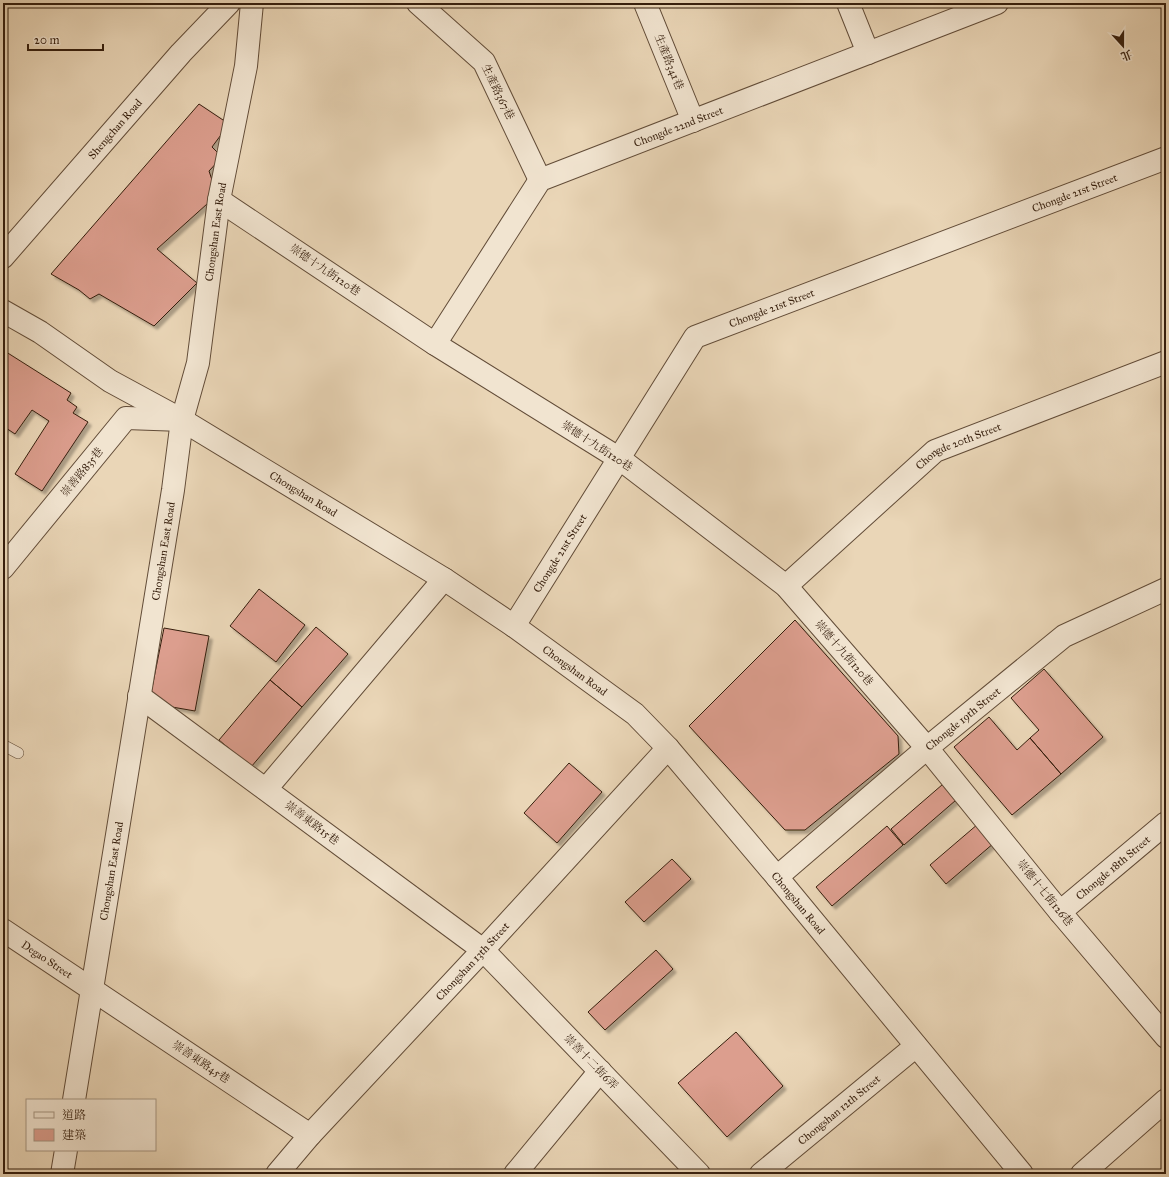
<svg xmlns="http://www.w3.org/2000/svg" width="1169" height="1177" font-family="'IM FELL Great Primer','Noto Serif TC',serif">
	<style>
		.building { fill: #dc9e8e; stroke: #351e0d; filter: url(#shadow) }
		.lines { fill: none; stroke-linecap: round; stroke-linejoin: round }
		.service-casing { stroke: #624c38; stroke-width: 12 }
		.minor-casing { stroke: #624c38; stroke-width: 24 }
		.tertiary-casing { stroke: #624c38; stroke-width: 24 }
		.service { stroke: #f1e4d0; stroke-width: 11 }
		.minor { stroke: #f1e4d0; stroke-width: 22 }
		.tertiary { stroke: #f1e4d0; stroke-width: 22 }
		.labels { text-anchor: middle; dominant-baseline: central; stroke-width: 3; stroke-linejoin: round; paint-order: stroke }
		.street-label { font-size: 11px; fill: #351e0d; stroke: #f1e4d0 }
	</style>
	<defs>
		<filter id="shadow"><feDropShadow dx="3.5" dy="3.5" stdDeviation="1" flood-color="#0004"/></filter>
	</defs>
	<rect width="100%" height="100%" fill="#ead6b7"/>
	<filter id="stains"><feTurbulence type="fractalNoise" baseFrequency=".005" numOctaves="4"/><feColorMatrix values="0 0 0 0 .2 0 0 0 0 .09 0 0 0 0 .02 0 0 0 .5 -.17"/></filter>
	<radialGradient id="worn" r=".72"><stop offset=".6" stop-color="#630" stop-opacity="0"/><stop offset="1" stop-color="#630" stop-opacity=".3"/></radialGradient>
	<!-- building -->
	<path class="building" d="M199,104L229,124L212,147L222,157L209,171L217,195L157,249L197,283L154,326L99,294L90,299L79,290L51,274Z
		M3,350L71,393L67,400L77,407L73,413L88,422L42,491L15,474L49,421L32,410L15,434L3,426Z
		M259,589L305,625L276,662L230,626Z
		M795,620L898,736L899,754L805,830H785L689,726Z
		M316,627L348,654L302,707L270,680Z
		M164,628L209,636L195,711L149,703Z
		M1044,669L1103,737L1061,774L1030,738L1039,730L1011,698Z
		M270,680L302,707L251,767L219,740Z
		M989,717L1017,750L1030,738L1061,774L1012,815L954,747Z
		M569,763L602,792L557,843L524,813Z
		M950,778L963,794L904,845L891,829Z
		M985,818L1001,837L946,884L930,865Z
		M887,826L903,845L832,906L816,887Z
		M672,859L691,879L644,922L625,902Z
		M656,950L673,969L605,1030L588,1012Z
		M736,1032L783,1086L727,1137L678,1083Z"/>
	<g class="lines">
		<!-- service casing -->
		<g class="service-casing">
			<path id="service" d="M3,745L18,753"/>
		</g>
		<!-- minor casing -->
		<g class="minor-casing">
			<g id="minor">
				<path d="M418,3L484,62L540,180"/>
				<path d="M645,3L693,121"/>
				<path d="M848,3L868,53"/>
				<path d="M219,200L435,344L620,459L786,586L927,748L1060,912L1166,1037"/>
				<path id="s1" d="M435,344L540,180L997,3"/>
				<path d="M3,568L126,418L182,420"/>
				<path id="s2" d="M786,586L935,451L1166,362"/>
				<path id="s3" d="M514,626L695,337L1166,158"/>
				<path d="M139,696L483,950L699,1174"/>
				<path d="M266,789L444,579"/>
				<path id="s4" d="M777,877L927,748L1064,636L1166,589"/>
				<path id="s5" d="M1060,912L1166,823"/>
				<path id="s6" d="M3,930L310,1135"/>
				<path id="s7" d="M277,1174L310,1135L483,950L668,748"/>
				<path d="M515,1174L600,1071"/>
				<path id="s8" d="M761,1174L916,1046"/>
				<path d="M1082,1174L1166,1100"/>
			</g>
		</g>
		<!-- tertiary casing -->
		<g class="tertiary-casing">
			<g id="tertiary">
				<path id="s9" d="M3,257L181,53L229,3"/>
				<path id="s10" d="M3,311L40,332L110,381L182,420L444,579L514,626L635,714L668,748L777,877L1022,1174"/>
				<path id="s11" d="M74,1100L173,490L182,420L198,363L219,200L246,66L252,3"/>
				<path d="M62,1174L66,1150"/>
			</g>
		</g>
		<!-- service -->
		<use href="#service" class="service"/>
		<!-- minor -->
		<use href="#minor" class="minor"/>
		<!-- tertiary -->
		<use href="#tertiary" class="tertiary"/>
	</g>
	<g class="labels">
		<!-- street labels -->
		<g class="street-label">
			<text transform="translate(669 62) rotate(68)">生產路341巷</text>
			<text transform="translate(498 92) rotate(64)">生產路367巷</text>
			<text stroke="none"><textPath href="#s1" startOffset="343">Chongde 22nd Street</textPath></text>
			<text stroke="none"><textPath href="#s9" startOffset="170">Shengchan Road</textPath></text>
			<text stroke="none"><textPath href="#s3" startOffset="747">Chongde 21st Street</textPath></text>
			<text stroke="none"><textPath href="#s11" startOffset="880">Chongshan East Road</textPath></text>
			<text transform="translate(325 270) rotate(34)">崇德十九街120巷</text>
			<text stroke="none"><textPath href="#s3" startOffset="423">Chongde 21st Street</textPath></text>
			<text transform="translate(597 446) rotate(33)">崇德十九街120巷</text>
			<text stroke="none"><textPath href="#s2" startOffset="224">Chongde 20th Street</textPath></text>
			<text transform="translate(82 472) rotate(-51)">崇善路835巷</text>
			<text stroke="none"><textPath href="#s10" startOffset="352">Chongshan Road</textPath></text>
			<text stroke="none"><textPath href="#s11" startOffset="556">Chongshan East Road</textPath></text>
			<text stroke="none"><textPath href="#s3" startOffset="86">Chongde 21st Street</textPath></text>
			<text transform="translate(844 653) rotate(49)">崇德十九街120巷</text>
			<text stroke="none"><textPath href="#s10" startOffset="676">Chongshan Road</textPath></text>
			<text stroke="none"><textPath href="#s4" startOffset="244">Chongde 19th Street</textPath></text>
			<text transform="translate(312 823) rotate(37)">崇善東路15巷</text>
			<text stroke="none"><textPath href="#s5" startOffset="69">Chongde 18th Street</textPath></text>
			<text stroke="none"><textPath href="#s11" startOffset="232">Chongshan East Road</textPath></text>
			<text transform="translate(1045 893) rotate(51)">崇德十七街126巷</text>
			<text stroke="none"><textPath href="#s10" startOffset="1000">Chongshan Road</textPath></text>
			<text stroke="none"><textPath href="#s6" startOffset="53">Degao Street</textPath></text>
			<text stroke="none"><textPath href="#s7" startOffset="289">Chongshan 13th Street</textPath></text>
			<text transform="translate(201 1062) rotate(34)">崇善東路45巷</text>
			<text transform="translate(591 1062) rotate(46)">崇善十二街6弄</text>
			<text stroke="none"><textPath href="#s8" startOffset="101">Chongshan 12th Street</textPath></text>
		</g>
	</g>
	<!-- margin -->
	<rect width="1169" height="1177" fill="none" stroke="#ead6b7" stroke-width="16"/>
	<rect x="4" y="4" width="1161" height="1169" fill="none" stroke="#351e0d" stroke-width="2"/>
	<rect x="8" y="8" width="1153" height="1161" fill="none" stroke="#351e0d"/>
	<!-- legend -->
	<rect x="26" y="1099" width="130" height="52" fill="#f1e4d0" stroke="#a69582"/>
	<rect x="34" y="1112" width="20" height="6" fill="#f1e4d0" stroke="#a69582"/>
	<text x="62" y="1119" font-size="12" fill="#351e0d">道路</text>
	<rect x="34" y="1129" width="20" height="12" fill="#dc9e8e" stroke="#a69582"/>
	<text x="62" y="1139" font-size="12" fill="#351e0d">建築</text>
	<!-- north arrow -->
	<g transform="translate(1123 46) rotate(159)" stroke="#f1e4d0" stroke-width="3" paint-order="stroke">
	<path d="M0-3L7 15L0 10L-7 15Z" fill="#351e0d"/>
	<text y="-6" font-size="11" font-weight="bold" text-anchor="middle" fill="#351e0d">北</text>
	</g>
	<!-- scale -->
	<path d="M28 44v6h75v-6" fill="none" stroke="#351e0d" stroke-width="2"/>
	<text x="34" y="44" font-size="12" fill="#351e0d" stroke="#f1e4d0" stroke-width="3" paint-order="stroke">20 m</text>
	<rect width="100%" height="100%" filter="url(#stains)"/>
	<rect width="100%" height="100%" fill="url(#worn)"/>
</svg>
